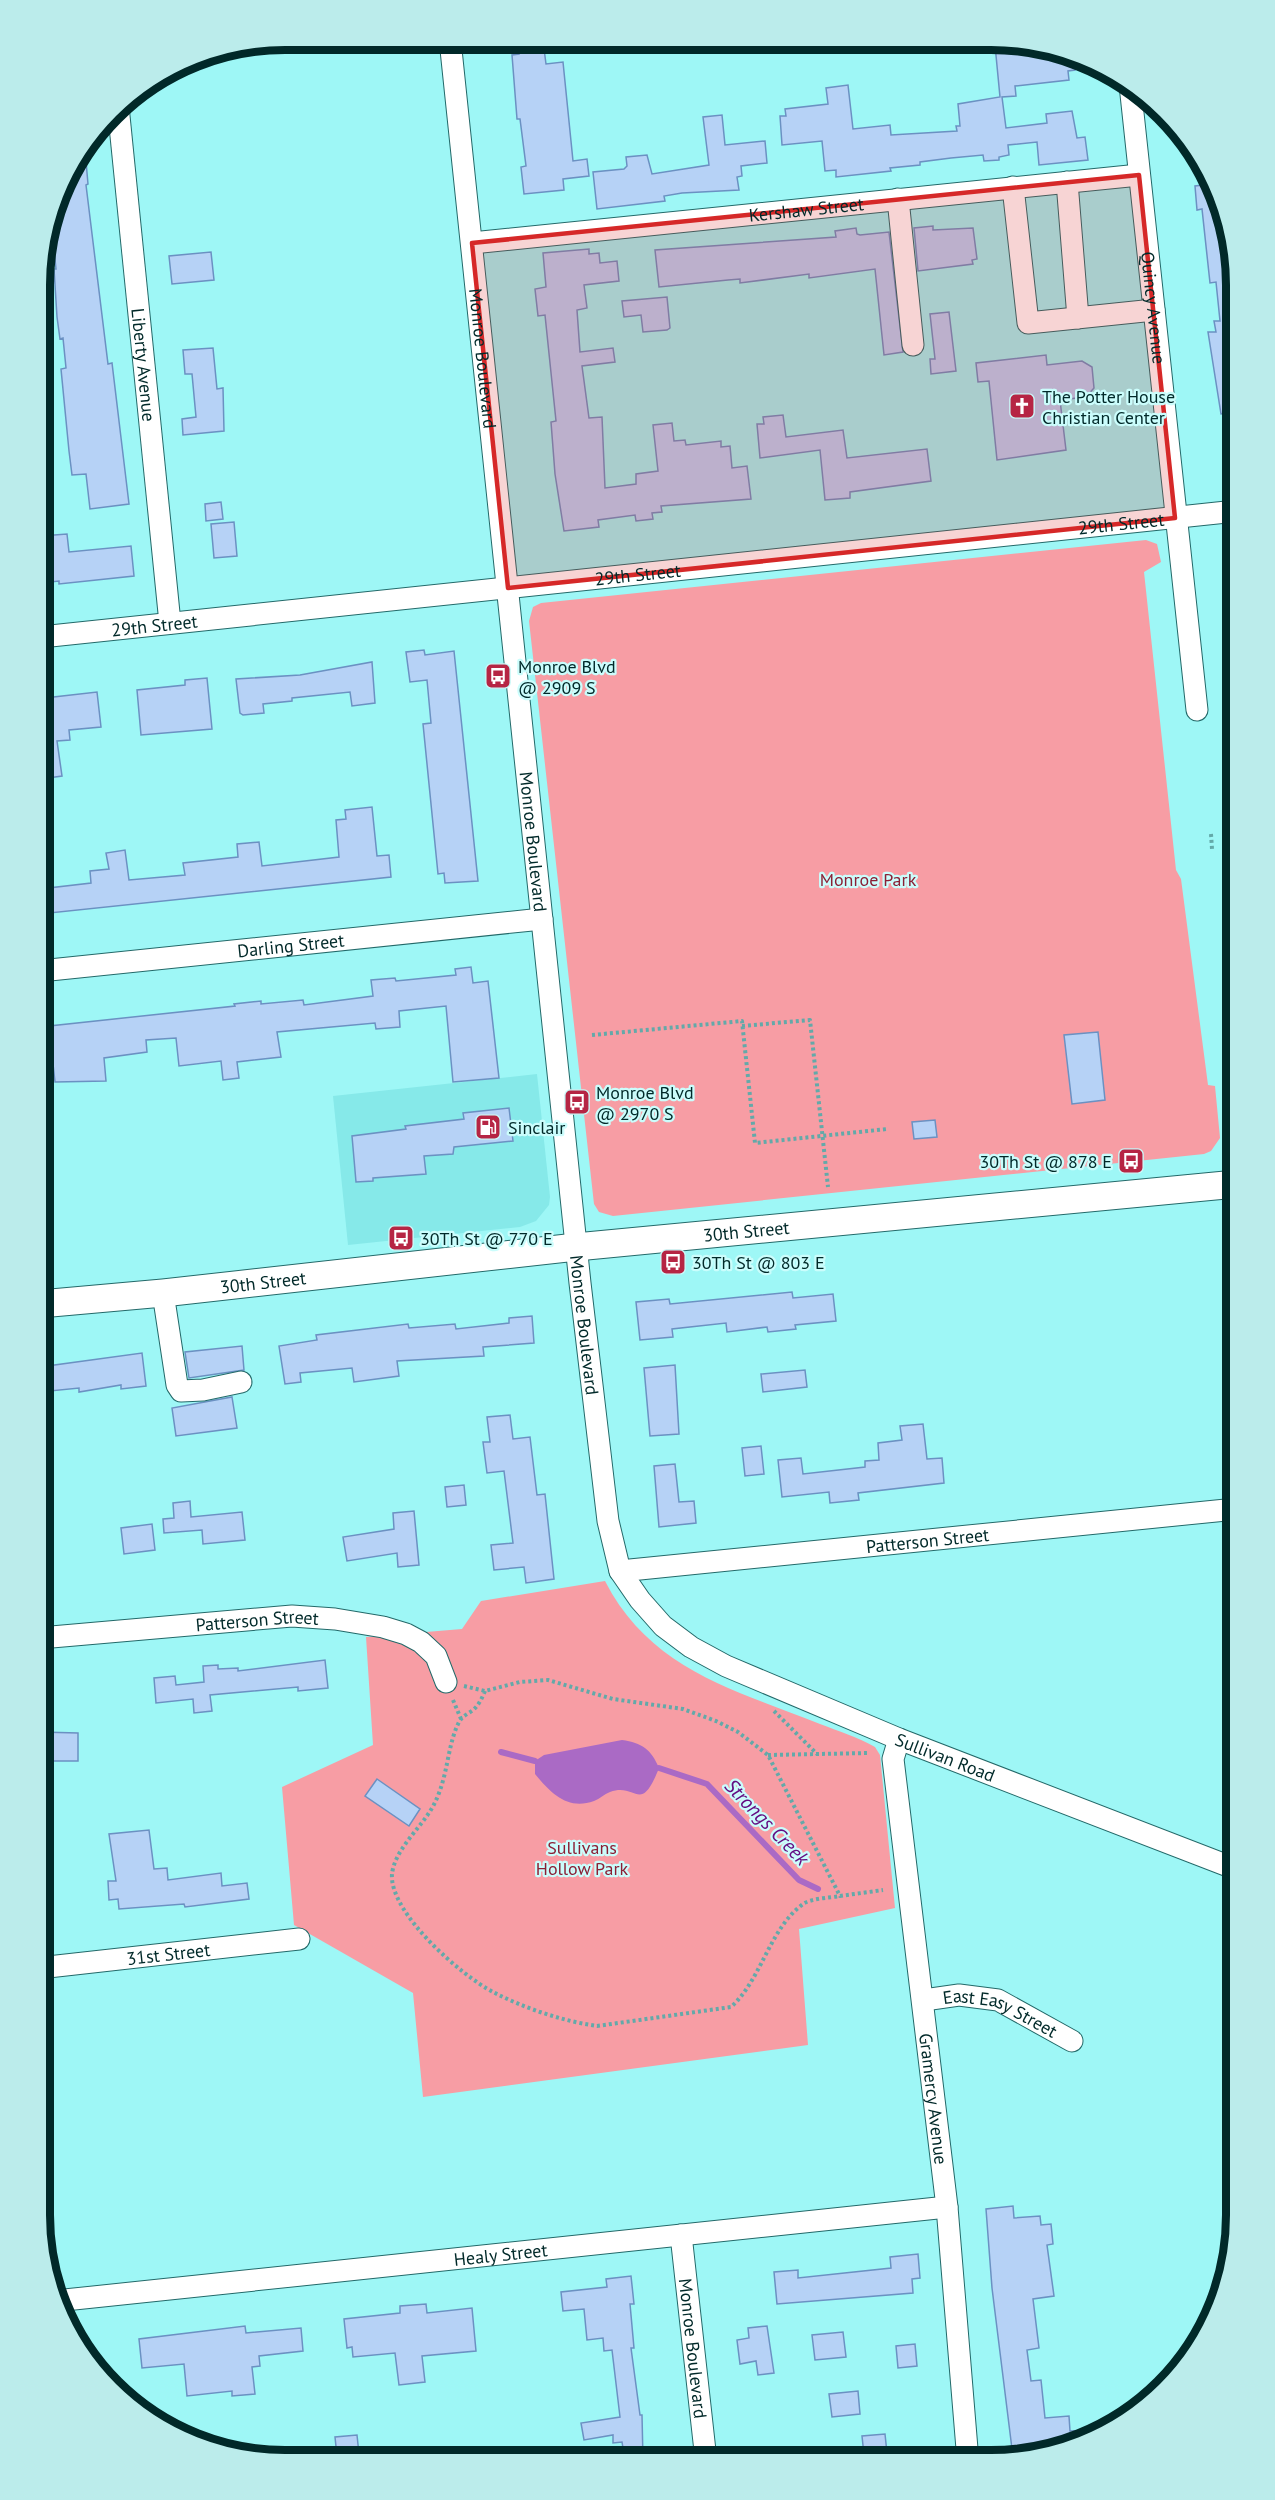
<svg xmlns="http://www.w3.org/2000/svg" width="1275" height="2500" font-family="'PT Sans',sans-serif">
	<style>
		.built { fill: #86e9e9 }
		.green { fill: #f79da4 }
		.water { fill: #aa6ac5 }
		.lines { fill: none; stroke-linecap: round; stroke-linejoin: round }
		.stream { stroke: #aa6ac5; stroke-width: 6 }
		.building { fill: #b6d2f6; stroke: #6b91c2; stroke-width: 1.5 }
		.minor-casing { stroke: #236969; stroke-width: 23 }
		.major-casing { stroke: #236969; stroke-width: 29 }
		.path { stroke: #63a9a9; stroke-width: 4; stroke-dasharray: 3 3; stroke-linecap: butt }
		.minor { stroke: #fff; stroke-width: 21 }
		.major { stroke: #fff; stroke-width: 27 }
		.marked { fill: #d62828; fill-opacity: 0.2; stroke: #d62828; stroke-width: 4.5; stroke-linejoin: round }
		.labels { text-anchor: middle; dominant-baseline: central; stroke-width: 4.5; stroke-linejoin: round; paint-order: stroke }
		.street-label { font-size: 18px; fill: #012929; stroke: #cbfdfc }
		.poi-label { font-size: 18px; fill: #012929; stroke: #cbfdfc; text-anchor: start }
		.park-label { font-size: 18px; fill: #8a1f34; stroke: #cbfdfc }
		.water-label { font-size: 20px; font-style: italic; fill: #650e82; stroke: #cbfdfc }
		.rim { fill: none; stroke: #012929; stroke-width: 8 }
	</style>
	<rect width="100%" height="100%" fill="#9ef7f6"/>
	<!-- built -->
	<path class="built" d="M537,1074L550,1197L549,1205L536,1221L520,1227L348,1245L333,1096Z"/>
	<!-- green -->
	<path class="green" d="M1146,540L1157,544L1161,562L1144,572L1176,870L1181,879L1208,1085L1215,1086L1220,1138L1211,1151L1204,1154L613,1216L599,1212L594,1204L529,621L533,607L541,603Z
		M605,1581C650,1669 734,1690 820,1724C838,1731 858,1737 875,1747L880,1755L895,1908L799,1929L808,2045L423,2097L413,1993L294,1925L282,1787L373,1745L366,1637L462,1629L481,1601Z"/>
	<!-- water -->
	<path class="water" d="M622,1740C642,1743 651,1749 659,1768C640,1816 637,1782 610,1792C604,1794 600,1799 594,1801C567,1811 550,1792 535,1774V1761L544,1755Z"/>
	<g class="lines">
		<!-- stream -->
		<path class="stream" d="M501,1752L535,1761
			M659,1768L707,1784L799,1880L818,1889"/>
	</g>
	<!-- building -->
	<path class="building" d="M543,41L546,64L563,62L573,161L587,159L589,176L563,179L564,190L524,194L521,167L526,166L520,119H517L512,55L519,54L517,42Z
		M1038,44L1073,56L1075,70L1068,71L1069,80L1015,86L1016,96L1002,97L1006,128L1047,123L1046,114L1072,111L1077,138L1085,137L1088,160L1039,165L1037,142L1008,145L1009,155L999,157V160L984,161L983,155L951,158L920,162V165L890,168L891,171L836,177V170L825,171L822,141L782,145L780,116H786L785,109L828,104L826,88L848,85L853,129L890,125L891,135L957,131L956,126H960L958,104L1000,97L995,45Z
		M722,115L725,145L765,141L767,163L741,166L742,176L737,177L739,190L682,193L664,196L665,201L597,209L593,172L624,169L627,166L626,157L647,155L652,174L709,165L703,117Z
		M85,150L88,184L86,185L108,364L112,363L129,504L90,509L86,474L72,475L69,451L61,369L66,368L63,338L60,339L57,317L54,269H56L51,221L64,176Z
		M1212,184L1223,206L1236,285V412L1221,414L1208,332H1216L1214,321H1220L1216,282L1210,283L1202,209L1197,210L1195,186Z
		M933,226V230L973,228L977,259L972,260L973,264L918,271L914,228Z
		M856,228L857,234L860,235L889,232L903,352L884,355L875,269L809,278V274L740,283V279L728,280L659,287L655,250L836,237L835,231Z
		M589,249V254L599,253L600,263L617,261L619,281L584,285L587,308L577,310L580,352L613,348L615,362L582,366L589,418L602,417L605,488L636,484V474L658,471L653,425L672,423L674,441L685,440L686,445L721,441V447L730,446L732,468L747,466L751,499L661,506L662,512L652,513L653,519L636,521L635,515L598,520L599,527L564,531L555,474L551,422L556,421L545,315L538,316L535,289L546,287L543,253Z
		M211,252L214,280L172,284L169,256Z
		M667,297L670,328L667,330L643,332L641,315L624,317L622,301Z
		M949,312L956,371L931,374L930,359H935L930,314Z
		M213,348L217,389L223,388L224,431L183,435L182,419L196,417L192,374H185L183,350Z
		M1046,355L1047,365L1082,361L1092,367L1094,388L1086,397L1060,400L1066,450L997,460L989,381L978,382L976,363Z
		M783,415L786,437L843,430L847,458L927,449L931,481L850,492V498L825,500L820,450L760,458L757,424H764L763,417Z
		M221,502L223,519L206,521L205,504Z
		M234,522L237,556L214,558L211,524Z
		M67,534L69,552L131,546L134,576L59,584V581L41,583V536Z
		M424,650L425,655L454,651L478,881L445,883L444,873L438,874L423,724L431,723L427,680L410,682L406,652Z
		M372,662L375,703L352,706L350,692L292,698V701L263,704L264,713L243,715L240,713L236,679L300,675Z
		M207,678L212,729L141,735L137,690L185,685V680Z
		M97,692L101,727L69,730L70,740L57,741L62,776L41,779V705L46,704L45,698Z
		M372,807L377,856L389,855L391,877L40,914V889L91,883L90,871L109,869L106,853L125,850L129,880L185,875L183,863L238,857L237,844L259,842L262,866L339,857L336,820L346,819L345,810Z
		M471,967L473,983L488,981L499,1078L453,1082L446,1006L399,1011L400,1027L376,1029L375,1023L277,1032L281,1057L237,1062L239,1078L223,1080L221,1061L179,1066L176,1038L146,1040L147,1052L104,1058L106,1081L55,1082L53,1064L40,1065V1027L235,1006L234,1004L261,1001V1004L303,1000L304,1005L373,996L371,980L395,978L396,981L456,975L455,969Z
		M1098,1032L1105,1100L1072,1104L1064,1035Z
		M509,1108L513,1141L454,1147L453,1154L424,1156L426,1174L373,1178V1181L356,1182L352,1136L406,1129L405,1126L464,1119L463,1113Z
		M935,1120L937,1137L914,1139L912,1122Z
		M792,1292L793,1298L833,1294L836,1321L795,1325L796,1329L768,1332L767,1327L727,1332L726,1323L672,1329L673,1337L640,1340L636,1302L669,1299L670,1304Z
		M532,1316L534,1343L483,1347L484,1356L397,1361L399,1376L354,1382L352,1368L300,1373L301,1382L285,1384L279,1346L317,1340L316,1335L408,1324L409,1328L455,1324L456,1329L509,1323V1318Z
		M242,1346L244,1370L189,1378L185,1352Z
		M142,1353L146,1386L121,1389V1385L79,1392V1388L40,1392V1367Z
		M675,1365L679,1434L650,1436L644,1368Z
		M805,1370L807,1387L763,1392L761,1374Z
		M232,1397L237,1428L176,1436L172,1408Z
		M510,1415L513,1439L530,1437L537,1495L545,1494L554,1579L526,1583L524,1567L494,1570L491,1545L513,1543L504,1471L487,1473L483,1442H490L487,1417Z
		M923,1424L927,1459L942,1458L944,1483L858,1493L859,1500L830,1503L829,1492L782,1497L778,1460L801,1458L803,1474L865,1467V1461L879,1460L878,1443L902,1440L900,1426Z
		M761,1446L764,1474L745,1476L742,1448Z
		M675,1464L679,1502L694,1501L696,1523L659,1527L654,1466Z
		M464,1485L466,1505L447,1507L445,1487Z
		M190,1501L191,1517L242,1512L245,1540L203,1544L202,1530L164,1533L163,1519L174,1518L173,1503Z
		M414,1511L419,1565L398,1567L397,1553L347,1561L343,1537L394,1529L393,1513Z
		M152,1524L155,1550L124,1554L121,1528Z
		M325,1660L328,1688L298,1691V1687L210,1695L212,1711L194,1713L193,1699L156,1703L154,1678L175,1676L176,1685L204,1682L203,1666L218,1665V1669L238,1668V1671Z
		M40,1732L78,1733V1761H39Z
		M377,1779L420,1809L409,1826L365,1796Z
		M149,1830L154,1869L167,1868L168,1880L221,1873L222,1886L247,1883L249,1899L185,1907L184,1904L119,1909L118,1899L109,1900L108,1881H116L109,1834Z
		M1013,2206L1014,2218L1040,2216L1041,2225L1051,2224L1053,2244L1047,2245L1054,2296L1033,2299L1039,2348L1027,2350L1031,2381L1041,2380L1045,2418L1069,2416L1070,2431L1109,2429L1069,2448L1013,2457L992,2288L986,2209Z
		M918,2254L920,2278L912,2279L913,2293L777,2304L774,2272L798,2270V2278L891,2268L890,2257Z
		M631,2276L634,2304H630L634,2348H631L640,2415H642L643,2460H625L622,2442L613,2443V2435L584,2440L581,2423L620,2417L612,2350L604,2351L603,2338L587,2340L584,2309L563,2311L561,2292L607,2287L606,2279Z
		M426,2304L427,2313L472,2308L476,2351L422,2356L425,2382L399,2385L395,2353L353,2357L352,2347L347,2348L344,2319L400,2313V2306Z
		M245,2326L246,2333L301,2328L303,2351L259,2356L260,2366L252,2367L255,2394L232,2396V2391L187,2396L184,2364L142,2368L139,2339Z
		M767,2326L774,2373L758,2375L756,2361L740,2364L737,2340L749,2338L748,2328Z
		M843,2332L846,2357L815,2360L812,2335Z
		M915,2344L917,2366L898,2368L896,2346Z
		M858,2391L860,2414L832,2417L829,2394Z
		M885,2434L887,2453L864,2455L862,2436Z
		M357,2435L359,2454L337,2456L335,2437Z"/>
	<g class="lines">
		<!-- minor casing -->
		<g class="minor-casing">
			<g id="minor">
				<path id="s1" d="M450,40L580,1283L608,1521L620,1571L640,1600L663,1626L691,1647L726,1666L899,1739L1236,1869"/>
				<path id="s2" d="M1130,85L1197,710"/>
				<path id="s3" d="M118,106L170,623"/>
				<path d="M1067,182L1078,318"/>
				<path d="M1013,187L1028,323L1154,310"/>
				<path d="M898,199L913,345"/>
				<path id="s4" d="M472,243L1139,175"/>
				<path id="s5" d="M41,637L1236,511"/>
				<path id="s6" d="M40,971L542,919"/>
				<path d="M163,1293L177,1385L181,1391L203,1390L241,1382"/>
				<path id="s7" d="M620,1571L1236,1509"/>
				<path id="s8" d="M40,1638L292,1616L335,1619L383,1627L406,1634L421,1642L436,1656L446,1682"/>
				<path id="s9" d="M899,1739L893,1759L947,2207L968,2461"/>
				<path id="s10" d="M39,1968L299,1939"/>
				<path id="s11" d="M924,2000L959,1995L998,2000L1072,2041"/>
				<path id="s12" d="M681,2235L706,2460"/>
				<path id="s13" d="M55,2301L947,2207"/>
			</g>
		</g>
		<!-- major casing -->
		<g class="major-casing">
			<g id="major">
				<path id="s14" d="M40,1304L163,1293L576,1247L1236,1184"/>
			</g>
		</g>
		<!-- path -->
		<path class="path" d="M1211,834L1212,849
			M742,1026L810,1020L828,1187
			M592,1035L742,1021L755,1143L887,1129
			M464,1686L485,1691L520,1682L548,1680L613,1699L683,1709L716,1721L738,1732L768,1755L840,1896L883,1890
			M485,1691C482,1698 479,1705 473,1710C468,1714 462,1716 459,1722C446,1748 449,1778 432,1808C420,1829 395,1849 392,1874C389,1913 462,1976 493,1992C524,2008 562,2021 597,2026L731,2007C762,1979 769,1929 803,1904C812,1898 829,1898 840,1896
			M453,1700L461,1719
			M774,1711L817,1754
			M768,1755L869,1753"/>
		<!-- minor -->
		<use href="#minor" class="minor"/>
		<!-- major -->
		<use href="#major" class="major"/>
	</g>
	<!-- marked area -->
	<path class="marked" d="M1139,175L1175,518L508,588L472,243Z"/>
	<!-- icons -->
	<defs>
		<g id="church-square" transform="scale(1.35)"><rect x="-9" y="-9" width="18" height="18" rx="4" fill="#b62544" stroke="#cbfdfc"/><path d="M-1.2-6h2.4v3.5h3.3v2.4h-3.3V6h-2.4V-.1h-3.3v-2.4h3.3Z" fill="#fff"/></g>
		<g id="bus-square" transform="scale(1.35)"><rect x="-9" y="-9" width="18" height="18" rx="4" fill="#b62544" stroke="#cbfdfc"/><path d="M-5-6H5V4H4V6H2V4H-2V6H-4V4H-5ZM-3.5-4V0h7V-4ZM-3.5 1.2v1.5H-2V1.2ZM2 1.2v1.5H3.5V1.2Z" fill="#fff"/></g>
		<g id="fuel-square" transform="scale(1.35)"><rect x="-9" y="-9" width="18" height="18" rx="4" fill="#b62544" stroke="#cbfdfc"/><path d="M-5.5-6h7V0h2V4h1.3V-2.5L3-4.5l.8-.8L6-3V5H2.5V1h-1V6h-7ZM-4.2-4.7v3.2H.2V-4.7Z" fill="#fff"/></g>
	</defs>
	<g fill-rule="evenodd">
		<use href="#church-square" x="1022" y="406"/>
		<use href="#bus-square" x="498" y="676"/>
		<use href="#bus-square" x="577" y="1102"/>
		<use href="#fuel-square" x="488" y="1127"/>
		<use href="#bus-square" x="1131" y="1161"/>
		<use href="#bus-square" x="401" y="1238"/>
		<use href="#bus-square" x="673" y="1262"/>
	</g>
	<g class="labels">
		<!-- street labels -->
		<g class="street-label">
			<text stroke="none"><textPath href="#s4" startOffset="336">Kershaw Street</textPath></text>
			<text stroke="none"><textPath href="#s2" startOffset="224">Quincy Avenue</textPath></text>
			<text stroke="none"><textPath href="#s1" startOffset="320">Monroe Boulevard</textPath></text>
			<text stroke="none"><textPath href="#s3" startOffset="260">Liberty Avenue</textPath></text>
			<text stroke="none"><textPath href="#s5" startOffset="1086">29th Street</textPath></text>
			<text stroke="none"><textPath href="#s5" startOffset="600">29th Street</textPath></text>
			<text stroke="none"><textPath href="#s5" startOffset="114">29th Street</textPath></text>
			<text stroke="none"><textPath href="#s1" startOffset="806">Monroe Boulevard</textPath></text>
			<text stroke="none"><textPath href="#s6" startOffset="252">Darling Street</textPath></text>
			<text stroke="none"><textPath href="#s14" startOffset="710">30th Street</textPath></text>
			<text stroke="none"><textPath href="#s14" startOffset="224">30th Street</textPath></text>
			<text stroke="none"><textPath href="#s1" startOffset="1292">Monroe Boulevard</textPath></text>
			<text stroke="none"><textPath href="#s7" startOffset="309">Patterson Street</textPath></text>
			<text stroke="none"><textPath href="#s8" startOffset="218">Patterson Street</textPath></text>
			<text stroke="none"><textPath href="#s1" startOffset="1923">Sullivan Road</textPath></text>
			<text stroke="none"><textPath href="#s10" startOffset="130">31st Street</textPath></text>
			<text stroke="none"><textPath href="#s11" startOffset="80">East Easy Street</textPath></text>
			<text stroke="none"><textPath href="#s9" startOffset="363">Gramercy Avenue</textPath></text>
			<text stroke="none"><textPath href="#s13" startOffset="448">Healy Street</textPath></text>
			<text stroke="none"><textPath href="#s12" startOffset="114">Monroe Boulevard</textPath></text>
		</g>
		<!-- poi labels -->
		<g class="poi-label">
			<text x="1042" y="396">The Potter House<tspan x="1042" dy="21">Christian Center</tspan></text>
			<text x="518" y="666">Monroe Blvd<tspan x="518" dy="21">@ 2909 S</tspan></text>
			<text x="596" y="1092">Monroe Blvd<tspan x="596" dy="21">@ 2970 S</tspan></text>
			<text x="508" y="1127">Sinclair</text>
			<text x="1112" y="1161" text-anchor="end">30Th St @ 878 E</text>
			<text x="420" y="1238">30Th St @ 770 E</text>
			<text x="692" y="1262">30Th St @ 803 E</text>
		</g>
		<!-- park labels -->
		<g class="park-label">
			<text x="868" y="879">Monroe Park</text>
			<text x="582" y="1847">Sullivans<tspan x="582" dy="21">Hollow Park</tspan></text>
		</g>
		<!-- water labels -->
		<g class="water-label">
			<text transform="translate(767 1822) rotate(46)">Strongs Creek</text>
		</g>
	</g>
	<!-- crop -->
	<path d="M0 0H1275V2500H0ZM285 50H991A235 235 0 0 1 1226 285V2215A235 235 0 0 1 991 2450H285A235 235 0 0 1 50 2215V285A235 235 0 0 1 285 50Z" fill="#bbeceb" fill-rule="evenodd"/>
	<path class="rim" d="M285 50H991A235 235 0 0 1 1226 285V2215A235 235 0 0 1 991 2450H285A235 235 0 0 1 50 2215V285A235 235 0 0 1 285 50Z"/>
</svg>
